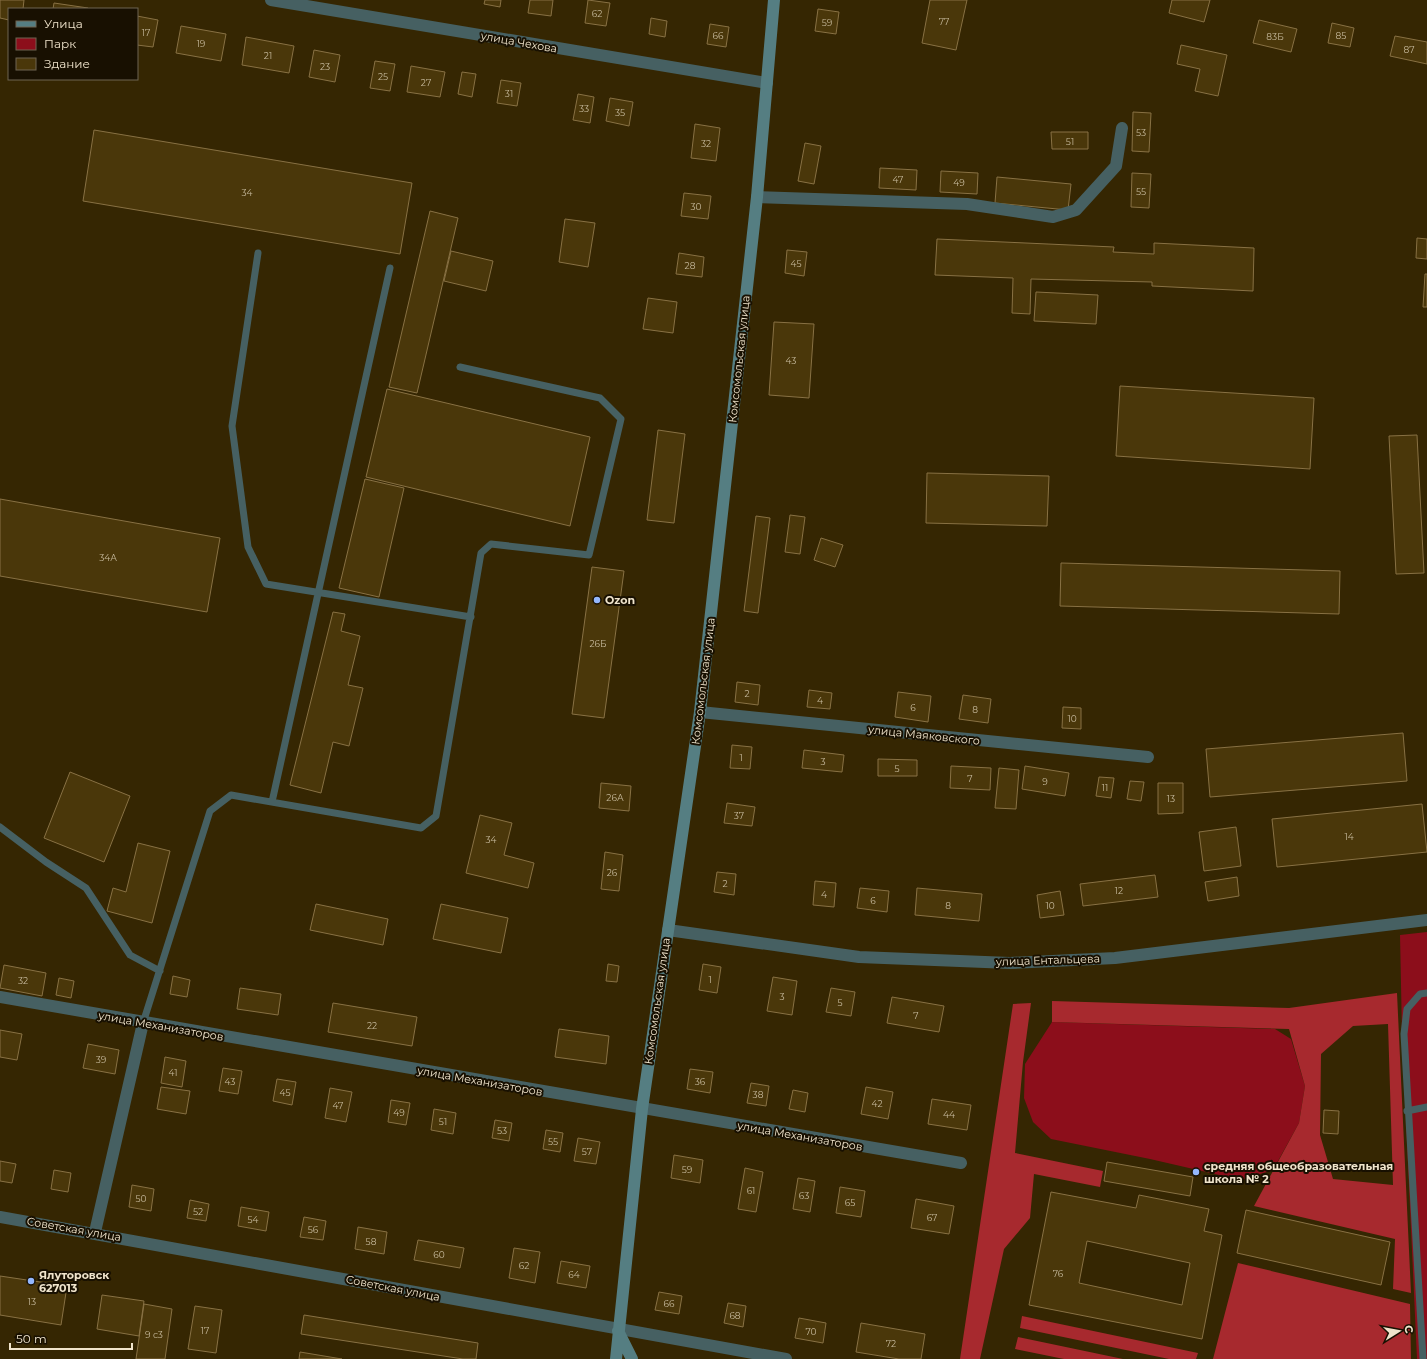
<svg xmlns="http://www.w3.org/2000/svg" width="1427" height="1359" font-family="Montserrat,sans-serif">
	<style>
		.green { fill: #8c0e1b }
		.forest { fill: #a7292e; fill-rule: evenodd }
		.building { fill: #4a370a; stroke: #887144; fill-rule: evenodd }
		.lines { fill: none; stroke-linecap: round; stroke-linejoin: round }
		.lane { stroke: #466062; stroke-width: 7 }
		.street { stroke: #466062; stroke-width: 12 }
		.secondary { stroke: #557e82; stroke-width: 12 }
		.poi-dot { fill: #94b7fd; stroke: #181001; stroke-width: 1.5 }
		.labels { text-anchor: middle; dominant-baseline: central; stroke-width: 4; stroke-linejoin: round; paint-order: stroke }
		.number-label { font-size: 9px; fill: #c6b99c }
		.street-label { font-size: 11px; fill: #f0e4cc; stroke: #181001 }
		.poi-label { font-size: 11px; font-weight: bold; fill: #f0e4cc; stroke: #181001; text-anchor: start }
	</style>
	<rect width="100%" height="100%" fill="#352602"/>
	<!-- green -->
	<path class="green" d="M1427,932V1359H1417L1402,1034L1400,935Z
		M1052,1022L1275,1029L1291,1039L1305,1086L1299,1123L1273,1170L1241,1180L1150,1159L1051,1139L1033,1122L1024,1098L1025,1064Z"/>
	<!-- forest -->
	<path class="forest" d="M1397,993L1411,1293L1393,1289L1395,1239L1254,1206L1299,1123L1305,1086L1289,1029L1052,1022V1001L1289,1008ZM1388,1024L1393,1185L1333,1179L1320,1135L1321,1054L1353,1026Z
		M1031,1003L1023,1062L1015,1153L1103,1171L1100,1187L1034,1174L1030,1218L1004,1249L980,1359H960L1013,1004Z
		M1238,1263L1410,1304L1411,1359H1213Z
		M1022,1316L1198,1353L1196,1359H1169L1020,1328Z
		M1018,1337L1123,1359H1064L1015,1349Z"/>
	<!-- building -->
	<path class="building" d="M0,0H24L23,9H9V20L0,18Z
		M485,0H501L500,7L484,4Z
		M530,0H553L551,16L528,13Z
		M588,0L610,3L606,26L585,23Z
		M930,0H967L956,50L922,43Z
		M1172,0H1210L1204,22L1169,13Z
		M54,3L88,8V9H53Z
		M818,9L839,12L836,34L815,31Z
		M137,16L158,20L153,47L137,45Z
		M651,18L667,21L665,37L649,34Z
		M1259,20L1297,29L1291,52L1253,43Z
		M1332,23L1354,28L1350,47L1328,43Z
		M710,24L729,27L726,47L707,44Z
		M181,26L226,34L221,61L176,53Z
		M1395,36L1427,42V64L1390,56Z
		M246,37L294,46L289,73L242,65Z
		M1181,45L1227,55L1218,96L1195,91L1200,69L1177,64Z
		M314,50L340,55L335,82L309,77Z
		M375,61L395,64L390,91L370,88Z
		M411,66L445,72L440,97L407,92Z
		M462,72L476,74L472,97L458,94Z
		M501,80L521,83L517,106L497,103Z
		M578,94L594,97L590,123L573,120Z
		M610,98L633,102L629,126L606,121Z
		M1133,112L1151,113L1149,152L1132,151Z
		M695,124L720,128L716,161L691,158Z
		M94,130L412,183L400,254L83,201Z
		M1051,132H1088V149H1052Z
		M805,143L821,146L814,184L798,181Z
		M880,168L917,170L916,190L879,188Z
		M941,171L978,173L977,194L940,192Z
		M1132,173L1151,174L1149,208L1131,207Z
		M997,177L1071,184L1068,210L995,203Z
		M684,193L711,196L708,219L681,216Z
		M430,211L458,218L417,393L389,387Z
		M565,219L595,223L588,267L559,262Z
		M1417,238L1427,239V259L1416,258Z
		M937,239L1114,247L1113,252L1154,254V243L1254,248L1253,291L1152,286V282L1031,279L1030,314L1012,313L1013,278L935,275Z
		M787,250L807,252L804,276L785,273Z
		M451,251L493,261L486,291L444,281Z
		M679,253L704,257L702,277L676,274Z
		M1425,274H1427V307H1423Z
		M1036,292L1098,295L1096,324L1034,321Z
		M648,298L677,302L673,333L643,329Z
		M774,322L814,324L809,398L769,395Z
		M1120,386L1314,398L1310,469L1116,456Z
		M387,389L590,437L570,526L366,477Z
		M658,430L685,434L674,523L647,520Z
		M1417,435L1424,573L1396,574L1389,436Z
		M927,473L1049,476L1047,526L926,523Z
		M365,479L404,488L379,597L339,588Z
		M0,499L220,538L207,612L0,576Z
		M790,515L805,517L800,554L785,552Z
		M756,516L770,518L758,613L744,611Z
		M821,538L843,545L835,567L814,560Z
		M1061,563L1340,571L1339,614L1060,606Z
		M592,567L624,571L604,718L572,714Z
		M333,612L345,614L341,631L360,636L348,685L363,688L349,746L333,742L321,793L290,785Z
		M737,682L760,685L758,705L735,702Z
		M809,690L832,693L830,709L807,707Z
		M898,692L931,696L928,722L895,717Z
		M963,695L991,699L988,723L959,719Z
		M1063,707L1081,708V729L1062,728Z
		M1403,733L1407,781L1210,797L1206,749Z
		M732,745L752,747L750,769L730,768Z
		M804,750L844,755L842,772L802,768Z
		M878,759L917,760V776H878Z
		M951,766L991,768L990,790L950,788Z
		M1025,766L1069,773L1065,796L1022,789Z
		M999,768L1019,770L1016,809L995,808Z
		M70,772L130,796L104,862L44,838Z
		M1099,777L1114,778L1111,798L1096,796Z
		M1130,781L1144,782L1141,801L1127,799Z
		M601,783L631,786L629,811L599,808Z
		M1158,783H1183V813L1158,814Z
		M727,803L755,807L752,826L724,823Z
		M1422,804L1427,852L1277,867L1272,819Z
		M480,815L512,823L504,855L534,863L528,888L466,873Z
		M1236,827L1241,866L1204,871L1199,832Z
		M138,843L170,851L152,923L107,911L113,888L126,892Z
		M605,852L623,855L619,891L601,889Z
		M717,872L736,874L734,895L714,892Z
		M1155,875L1158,897L1083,906L1080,884Z
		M1237,877L1239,896L1208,901L1205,882Z
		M815,881L836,883L834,907L813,905Z
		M860,888L889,891L887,912L857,908Z
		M917,888L982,894L979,921L915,915Z
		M1060,891L1064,915L1040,918L1037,895Z
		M316,904L388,919L383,945L310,930Z
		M441,904L508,918L501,953L433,939Z
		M608,964L619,966L617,982L606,981Z
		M703,964L721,967L717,993L699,990Z
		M4,965L46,973L42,996L0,988Z
		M173,976L190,980L187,997L170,994Z
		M773,977L797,981L792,1015L767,1011Z
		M59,978L74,981L71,998L56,995Z
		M240,988L281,994L278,1015L237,1009Z
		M831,988L855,992L851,1016L826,1012Z
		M892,997L944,1006L939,1032L887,1023Z
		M333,1003L417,1017L412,1046L328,1032Z
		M559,1029L609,1036L606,1064L555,1057Z
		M0,1030L22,1034L17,1060L0,1057Z
		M88,1044L119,1050L115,1074L83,1068Z
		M165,1057L186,1061L182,1087L161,1083Z
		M223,1068L242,1071L238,1094L219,1091Z
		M690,1069L713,1072L710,1093L687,1089Z
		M277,1079L296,1082L292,1105L273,1101Z
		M751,1083L769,1086L766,1106L747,1103Z
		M161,1087L190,1091L186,1114L157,1109Z
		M866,1087L893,1092L888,1119L861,1114Z
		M330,1088L352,1092L346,1122L325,1118Z
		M793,1090L808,1093L805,1112L789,1109Z
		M932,1099L971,1105L967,1130L928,1124Z
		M391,1100L410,1103L406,1125L388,1122Z
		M434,1109L456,1113L453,1134L431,1130Z
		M1324,1110L1339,1111L1338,1134L1323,1133Z
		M495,1120L512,1123L509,1141L492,1138Z
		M546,1130L563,1133L560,1152L543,1149Z
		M578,1138L600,1142L596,1164L574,1161Z
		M674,1155L703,1160L700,1183L671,1178Z
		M0,1161L16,1164L12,1183L0,1181Z
		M1107,1162L1193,1177L1190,1196L1104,1181Z
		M745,1168L763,1172L756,1212L738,1209Z
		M54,1170L71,1173L68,1192L51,1189Z
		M798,1178L815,1181L810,1212L793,1209Z
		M132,1185L154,1189L151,1211L129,1207Z
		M840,1187L865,1191L861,1217L836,1213Z
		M1051,1192L1136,1208L1139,1195L1209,1209L1204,1231L1222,1235L1202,1339L1029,1305ZM1087,1241L1190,1263L1182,1305L1079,1283Z
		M916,1199L954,1206L949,1234L911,1228Z
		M190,1200L209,1204L206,1221L187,1218Z
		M241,1207L269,1212L266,1231L238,1226Z
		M1246,1210L1390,1242L1381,1285L1237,1253Z
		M304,1217L326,1221L323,1240L300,1237Z
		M358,1227L387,1232L384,1254L355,1249Z
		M418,1240L464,1248L460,1268L414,1260Z
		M514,1248L540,1252L535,1283L509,1278Z
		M561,1261L590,1266L586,1288L557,1283Z
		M0,1276L67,1286L61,1325L0,1315Z
		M659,1292L682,1296L679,1314L655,1310Z
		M102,1295L144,1301L139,1336L97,1329Z
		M728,1303L746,1306L743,1327L724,1323Z
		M144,1304L172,1309L165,1359H136Z
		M195,1306L222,1310L216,1353L188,1349Z
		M304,1315L478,1343L476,1359H463L301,1334Z
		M799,1318L826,1323L823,1343L795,1338Z
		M861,1323L925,1334L921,1359H899L856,1352Z
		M300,1352L342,1359H299Z"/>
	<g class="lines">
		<!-- lane -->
		<path class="lane" d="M258,253L232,426L248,547L266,584L471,617
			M272,802L390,268
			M0,827L46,862L86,888L130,955L160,971
			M143,1023L210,811L231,795L421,828L436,816L481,553L491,544L589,555L621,419L600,398L460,367
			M1407,1111L1427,1107
			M1423,1359L1404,1034L1407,1009L1420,994L1427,993"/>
		<!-- street -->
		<path class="street" d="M271,0L767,83
			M757,197L967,204L1053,217L1076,210L1116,166L1122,128
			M700,712L1148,757
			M668,930L859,957L1010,963L1115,958L1427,920
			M0,997L961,1163
			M0,1217L786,1359
			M95,1232L143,1023"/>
		<!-- secondary -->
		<path class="secondary" d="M618,1331L632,1359
			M616,1359L642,1109L700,712L757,197L774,0"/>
	</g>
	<!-- markers -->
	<g class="poi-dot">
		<circle cx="597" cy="600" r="4"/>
		<circle cx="1196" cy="1172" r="4"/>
		<circle cx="31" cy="1281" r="4"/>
	</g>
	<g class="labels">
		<!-- number labels -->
		<g class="number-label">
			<text x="597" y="13">62</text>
			<text x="944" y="21">77</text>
			<text x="827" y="22">59</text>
			<text x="146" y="32">17</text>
			<text x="718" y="35">66</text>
			<text x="1341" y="35">85</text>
			<text x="1275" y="36">83Б</text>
			<text x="201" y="43">19</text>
			<text x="1409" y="49">87</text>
			<text x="268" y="55">21</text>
			<text x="325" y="66">23</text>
			<text x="383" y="76">25</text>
			<text x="426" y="82">27</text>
			<text x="509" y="93">31</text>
			<text x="584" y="108">33</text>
			<text x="620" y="112">35</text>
			<text x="1141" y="132">53</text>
			<text x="1070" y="141">51</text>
			<text x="706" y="143">32</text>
			<text x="898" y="179">47</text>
			<text x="959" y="182">49</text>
			<text x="1141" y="191">55</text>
			<text x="247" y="192">34</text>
			<text x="696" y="206">30</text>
			<text x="796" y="263">45</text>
			<text x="690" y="265">28</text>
			<text x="791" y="360">43</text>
			<text x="108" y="557">34А</text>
			<text x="598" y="643">26Б</text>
			<text x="747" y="693">2</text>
			<text x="820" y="700">4</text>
			<text x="913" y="707">6</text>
			<text x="975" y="709">8</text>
			<text x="1072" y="718">10</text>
			<text x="741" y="757">1</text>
			<text x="823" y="761">3</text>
			<text x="897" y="768">5</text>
			<text x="970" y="778">7</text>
			<text x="1045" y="781">9</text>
			<text x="1105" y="787">11</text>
			<text x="615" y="797">26А</text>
			<text x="1171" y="798">13</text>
			<text x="739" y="815">37</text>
			<text x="1349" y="836">14</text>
			<text x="491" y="839">34</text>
			<text x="612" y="872">26</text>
			<text x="725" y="883">2</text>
			<text x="1119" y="890">12</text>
			<text x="824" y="894">4</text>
			<text x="873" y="900">6</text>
			<text x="948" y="905">8</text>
			<text x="1050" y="905">10</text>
			<text x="710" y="979">1</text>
			<text x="23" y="980">32</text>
			<text x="782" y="996">3</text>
			<text x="840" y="1002">5</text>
			<text x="916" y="1015">7</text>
			<text x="372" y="1025">22</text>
			<text x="101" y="1059">39</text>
			<text x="173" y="1072">41</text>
			<text x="230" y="1081">43</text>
			<text x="700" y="1081">36</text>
			<text x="285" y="1092">45</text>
			<text x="758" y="1094">38</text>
			<text x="877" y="1103">42</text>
			<text x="338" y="1105">47</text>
			<text x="399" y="1112">49</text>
			<text x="949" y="1114">44</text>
			<text x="443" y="1121">51</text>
			<text x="502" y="1130">53</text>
			<text x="553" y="1141">55</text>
			<text x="587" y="1151">57</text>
			<text x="687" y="1169">59</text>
			<text x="751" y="1190">61</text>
			<text x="804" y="1195">63</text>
			<text x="141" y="1198">50</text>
			<text x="850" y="1202">65</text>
			<text x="198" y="1211">52</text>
			<text x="932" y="1217">67</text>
			<text x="253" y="1219">54</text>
			<text x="313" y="1229">56</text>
			<text x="371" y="1241">58</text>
			<text x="439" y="1254">60</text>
			<text x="524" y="1265">62</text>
			<text x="1058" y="1273">76</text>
			<text x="574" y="1274">64</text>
			<text x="32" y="1301">13</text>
			<text x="669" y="1303">66</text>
			<text x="735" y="1315">68</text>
			<text x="205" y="1330">17</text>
			<text x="811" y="1331">70</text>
			<text x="154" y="1334">9 с3</text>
			<text x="891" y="1343">72</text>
		</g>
		<!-- street labels -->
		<g class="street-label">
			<text transform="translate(519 42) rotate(10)">улица Чехова</text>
			<text transform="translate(739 359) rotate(-84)">Комсомольская улица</text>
			<text transform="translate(703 681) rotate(-83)">Комсомольская улица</text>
			<text transform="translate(924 735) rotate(6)">улица Маяковского</text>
			<text transform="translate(1048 960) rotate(-2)">улица Ентальцева</text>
			<text transform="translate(657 1001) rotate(-82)">Комсомольская улица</text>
			<text transform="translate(161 1026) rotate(10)">улица Механизаторов</text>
			<text transform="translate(480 1081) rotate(10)">улица Механизаторов</text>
			<text transform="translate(800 1136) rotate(10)">улица Механизаторов</text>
			<text transform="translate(74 1229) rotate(10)">Советская улица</text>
			<text transform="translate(393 1288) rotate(11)">Советская улица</text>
		</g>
		<!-- poi labels -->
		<g class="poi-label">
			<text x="605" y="600">Ozon</text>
			<text x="1204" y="1166">средняя общеобразовательная<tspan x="1204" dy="13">школа № 2</tspan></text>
			<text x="39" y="1275">Ялуторовск<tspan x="39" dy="13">627013</tspan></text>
		</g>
	</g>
	<!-- legend -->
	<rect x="8" y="8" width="130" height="72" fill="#181001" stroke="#6e6552"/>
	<rect x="16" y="21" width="20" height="6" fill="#557e82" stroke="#6e6552"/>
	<text x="44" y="28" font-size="12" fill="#f0e4cc">Улица</text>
	<rect x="16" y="38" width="20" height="12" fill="#8c0e1b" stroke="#6e6552"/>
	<text x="44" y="48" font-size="12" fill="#f0e4cc">Парк</text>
	<rect x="16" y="58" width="20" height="12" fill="#4a370a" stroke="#6e6552"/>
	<text x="44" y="68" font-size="12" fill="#f0e4cc">Здание</text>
	<!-- north arrow -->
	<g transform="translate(1399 1331) rotate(79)" stroke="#181001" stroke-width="3" paint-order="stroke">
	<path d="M0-3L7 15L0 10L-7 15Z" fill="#f0e4cc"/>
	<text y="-6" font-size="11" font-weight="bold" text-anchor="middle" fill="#f0e4cc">С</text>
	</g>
	<!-- scale -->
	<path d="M10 1343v6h122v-6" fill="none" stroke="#f0e4cc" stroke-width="2"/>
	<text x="16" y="1343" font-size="12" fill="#f0e4cc" stroke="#181001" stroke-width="3" paint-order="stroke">50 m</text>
</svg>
